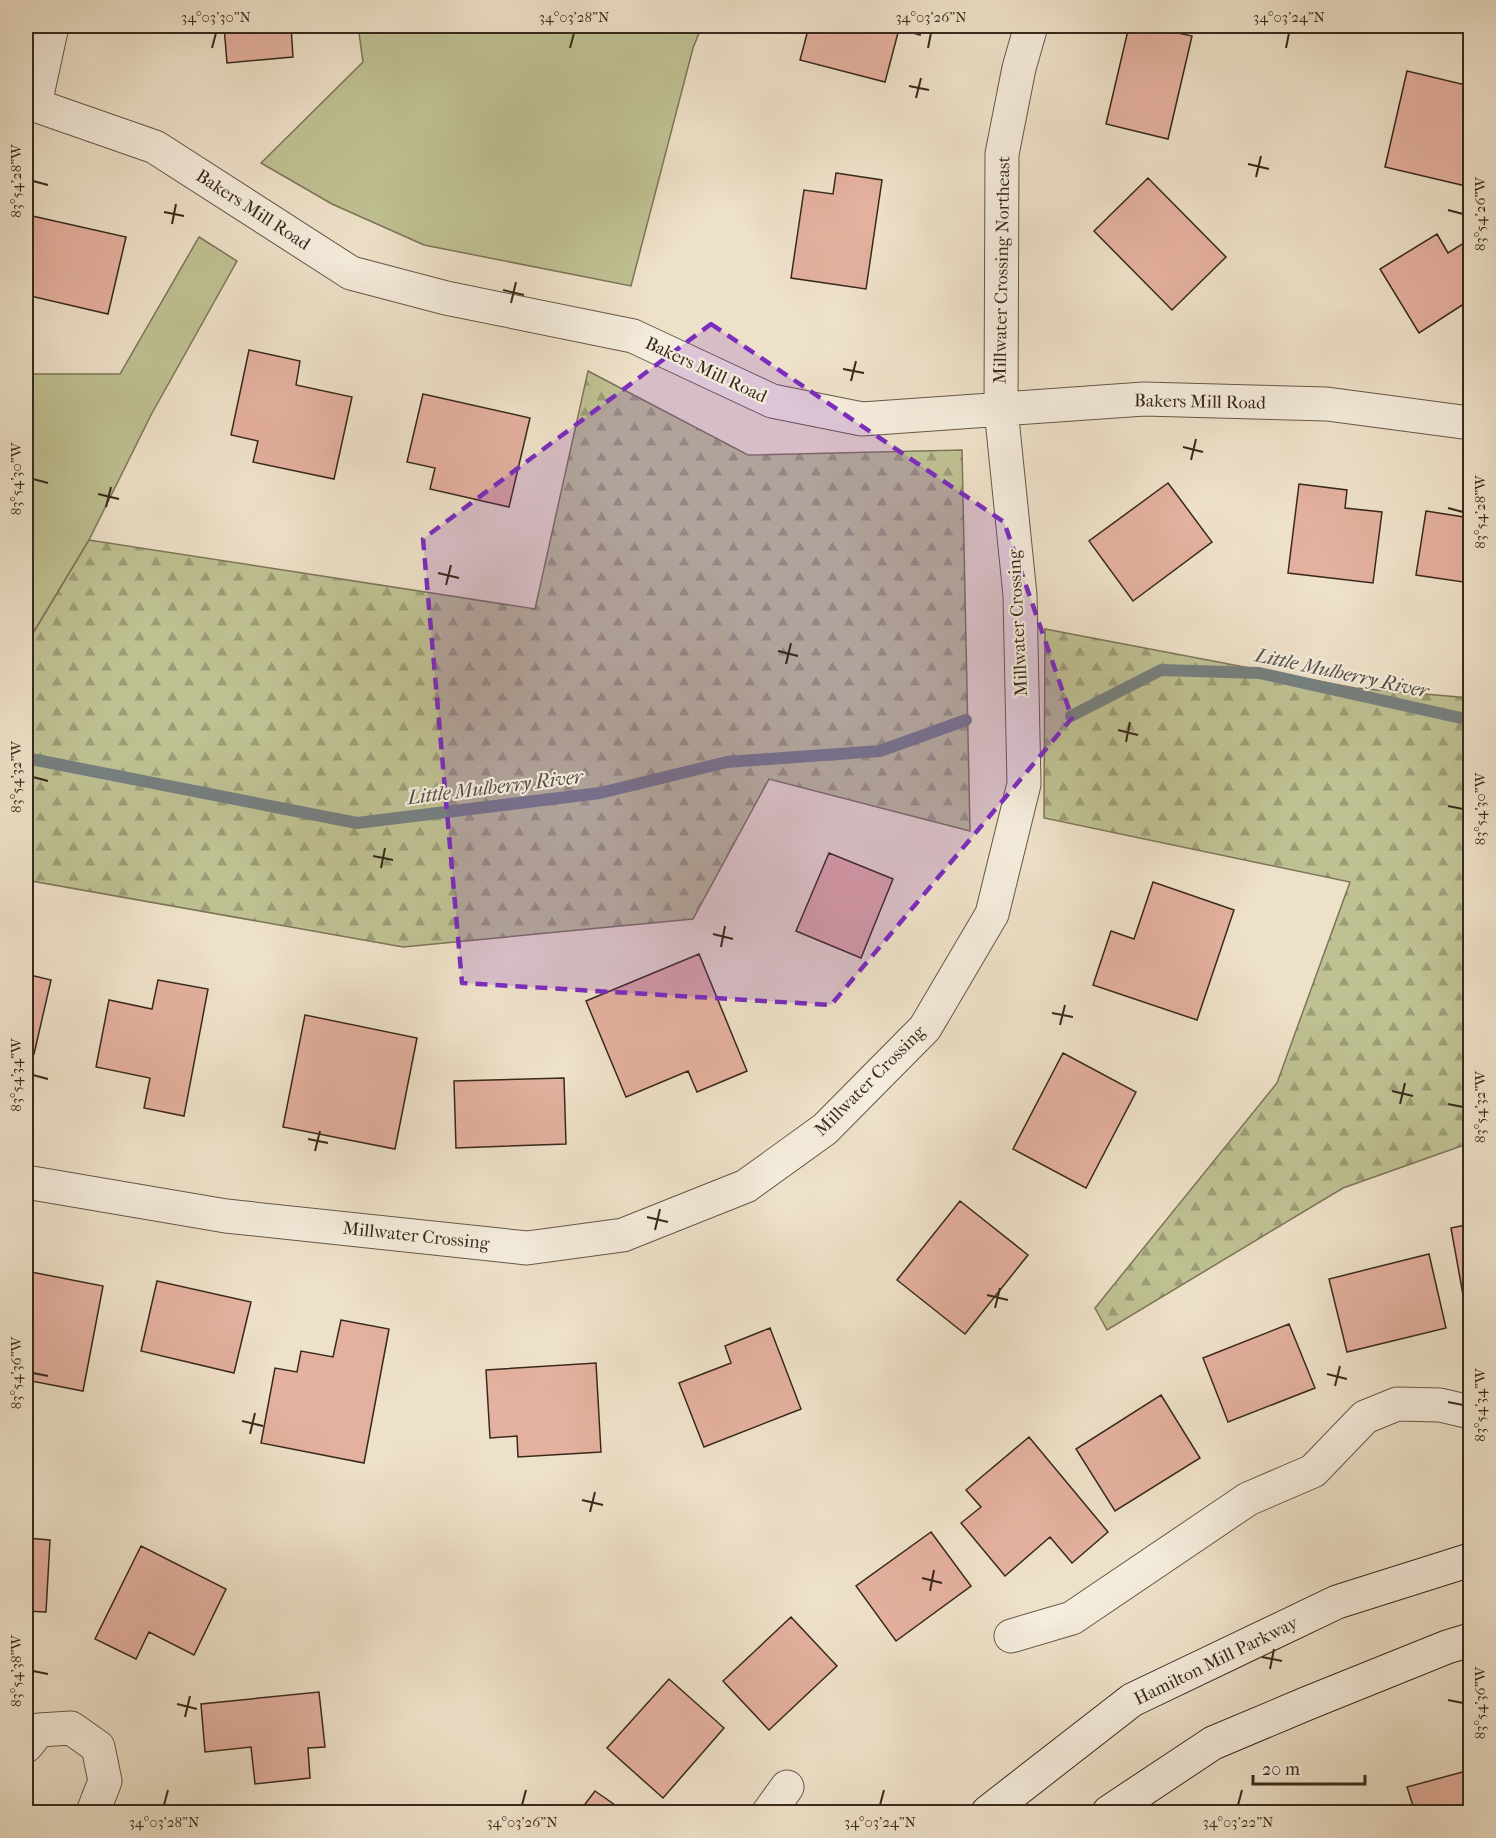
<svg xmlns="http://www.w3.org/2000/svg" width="1496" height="1838" font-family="'IM FELL French Canon',serif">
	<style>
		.green { fill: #bfc193; stroke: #7c7558; stroke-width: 1.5 }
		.forest { fill: url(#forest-firs); stroke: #7c7558; stroke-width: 1.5 }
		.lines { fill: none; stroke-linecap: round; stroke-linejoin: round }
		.stream { stroke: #768080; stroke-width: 12 }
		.building { fill: #e4b09f; stroke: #38291c; stroke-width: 1.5 }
		.street-casing { stroke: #665747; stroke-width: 35 }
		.secondary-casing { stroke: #38291c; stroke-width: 35 }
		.street { stroke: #f4ecdc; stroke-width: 33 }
		.secondary { stroke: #f4ecdc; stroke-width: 33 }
		.marked { fill: #7b2cbf; fill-opacity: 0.2; stroke: #7b2cbf; stroke-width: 4.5; stroke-dasharray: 12 8; stroke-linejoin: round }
		.ticks { fill: none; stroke: #38291c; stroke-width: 2 }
		.labels { text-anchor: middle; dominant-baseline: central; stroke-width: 4.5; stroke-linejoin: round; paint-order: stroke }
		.street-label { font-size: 18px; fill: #38291c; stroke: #f4ecdc }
		.water-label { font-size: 20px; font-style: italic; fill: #524d46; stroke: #f4ecdc }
		.neatline { fill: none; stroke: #38291c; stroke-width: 2 }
		.ticks-label { font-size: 15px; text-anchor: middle; fill: #38291c }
	</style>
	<defs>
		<pattern id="forest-firs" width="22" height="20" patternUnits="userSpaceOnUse" patternTransform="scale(1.5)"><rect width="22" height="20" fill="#bfc193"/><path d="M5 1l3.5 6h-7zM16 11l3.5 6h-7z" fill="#9c9d77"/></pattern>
	</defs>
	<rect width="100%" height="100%" fill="#eee1c9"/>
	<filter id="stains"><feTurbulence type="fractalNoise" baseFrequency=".00333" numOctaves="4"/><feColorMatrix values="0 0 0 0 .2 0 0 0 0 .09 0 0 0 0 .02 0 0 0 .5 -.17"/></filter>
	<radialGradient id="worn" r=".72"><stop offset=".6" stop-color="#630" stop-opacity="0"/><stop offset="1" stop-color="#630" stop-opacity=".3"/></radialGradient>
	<!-- green -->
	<path class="green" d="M358,26H702L693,48L631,286L424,245L332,204L261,163L363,62Z
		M199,237L237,261L151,415L89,540L26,645V374H120Z"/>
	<!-- forest -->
	<path class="forest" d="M588,371L748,455L962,450L970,831L769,779L693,919L403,947L26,880V645L89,540L535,609Z
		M1045,629L1355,688L1470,698V1143L1343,1188L1107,1330L1095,1308L1277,1083L1350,882L1044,818Z"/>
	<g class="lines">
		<!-- stream -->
		<path class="stream" d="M1071,716L1161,670L1259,673L1470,720
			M26,758L357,823L600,793L727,762L880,751L966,720"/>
	</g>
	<!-- building -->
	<path class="building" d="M224,26H291L293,57L227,63Z
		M809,26H922L920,35L899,29L885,82L800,60Z
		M1129,26H1145L1192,36L1168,139L1106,124Z
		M1407,71L1470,86V187L1385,167Z
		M836,173L882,180L866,289L791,278L804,190L833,194Z
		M1148,178L1226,257L1172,310L1094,231Z
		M28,215L126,237L108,314L26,295V227Z
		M1437,234L1448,253L1470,239V300L1419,333L1380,269Z
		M249,350L300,361L296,385L352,397L334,479L253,462L258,441L231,435Z
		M423,394L530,418L509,507L430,489L435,468L407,462Z
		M1168,483L1212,542L1133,601L1089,541Z
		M1299,484L1347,490L1345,508L1382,512L1373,583L1288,573Z
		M1426,511L1470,518V583L1416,575Z
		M829,853L893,879L861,958L796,931Z
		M1153,882L1234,910L1197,1020L1093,985L1111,931L1134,939Z
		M699,954L747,1071L697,1092L688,1071L626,1097L586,1001Z
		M26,974L51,980L34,1054L26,1052Z
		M158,980L208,989L184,1116L144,1108L150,1078L96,1067L109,1000L152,1009Z
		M305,1015L417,1038L395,1149L283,1127Z
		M1063,1053L1136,1092L1086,1188L1013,1149Z
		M564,1078L566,1144L456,1148L454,1081Z
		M960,1201L1028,1255L965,1334L897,1280Z
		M1470,1224V1334L1451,1228Z
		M1429,1254L1446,1328L1347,1352L1329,1279Z
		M26,1271L103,1286L83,1391L26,1380Z
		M157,1281L251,1302L234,1373L141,1351Z
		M341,1320L389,1329L364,1463L261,1443L275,1368L297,1372L301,1351L333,1357Z
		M1289,1324L1315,1388L1228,1422L1203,1358Z
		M770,1328L801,1409L704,1447L679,1383L731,1363L725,1346Z
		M596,1363L601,1452L518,1457L517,1436L490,1438L486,1370Z
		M1161,1395L1200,1458L1115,1511L1076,1449Z
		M1029,1437L1108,1532L1072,1563L1050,1537L1005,1576L961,1523L981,1507L966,1490Z
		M931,1532L971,1586L896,1641L856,1586Z
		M26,1538L50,1540L46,1612L26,1611Z
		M141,1546L226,1589L194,1655L149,1632L136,1659L95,1639Z
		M791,1617L837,1666L769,1730L723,1681Z
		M669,1679L724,1728L663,1798L607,1748Z
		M319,1692L325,1747L308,1748L310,1778L255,1784L251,1747L205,1752L201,1704Z
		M1470,1770V1812H1415L1407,1787Z
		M595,1791L625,1812H579Z"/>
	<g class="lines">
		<!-- street casing -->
		<g class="street-casing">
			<path id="street" d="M26,102L155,147L351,273L446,298L633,336L772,401L862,419L1144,399L1327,404L1470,423
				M35,104L52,26
				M26,1182L226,1216L527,1248L623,1235L746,1186L825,1129L925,1028L992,914L1024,784L1020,595L1001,409L1002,154L1019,68L1031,26
				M1011,1636L1072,1618L1248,1499L1313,1471L1365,1417L1397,1404L1440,1405L1470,1412
				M26,1746L39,1730L71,1728L98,1747L105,1781L93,1812
				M769,1812L787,1787"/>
		</g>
		<!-- secondary casing -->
		<g class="secondary-casing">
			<path id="secondary" d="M988,1812L1132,1700L1337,1602L1470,1560
				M1109,1812L1213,1743L1308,1703L1447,1647L1470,1640"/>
		</g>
		<!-- street -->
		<use href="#street" class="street"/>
		<!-- secondary -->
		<use href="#secondary" class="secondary"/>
	</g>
	<!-- marked area -->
	<path class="marked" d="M711,324L1004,522L1072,718L831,1005L462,983L423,539Z"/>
	<!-- ticks -->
	<path class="ticks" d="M212,48L216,33M570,48L574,33M928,48L931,33M1286,48L1289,33M909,86L929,90M916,98L921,78M1248,164L1269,169M1256,177L1261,156M33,181L48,185M1448,210L1463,214M164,212L184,216M172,224L176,204M503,290L524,295M511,303L516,282M843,369L864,373M851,381L856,361M1183,447L1203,452M1191,460L1196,439M33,479L48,483M98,494L119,499M106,507L111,487M1448,508L1463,512M438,573L459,578M446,585L451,565M778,651L798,656M786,664L791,643M1118,730L1138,735M1126,742L1130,722M33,777L48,781M1448,806L1463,809M373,856L393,860M381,868L385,848M713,934L733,939M721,947L725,926M1052,1013L1073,1017M1060,1025L1065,1005M33,1075L48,1079M1392,1091L1413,1096M1400,1104L1405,1083M1448,1104L1463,1107M308,1139L328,1143M315,1151L320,1131M647,1217L668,1222M655,1230L660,1209M987,1295L1008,1300M995,1308L1000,1288M33,1373L48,1376M1327,1374L1347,1379M1335,1386L1340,1366M1448,1402L1463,1405M242,1421L263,1426M250,1434L255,1413M582,1500L603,1505M590,1512L595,1492M922,1578L942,1583M930,1591L934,1570M1262,1657L1282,1661M1270,1669L1274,1649M33,1671L48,1674M1448,1700L1463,1703M177,1704L197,1709M185,1717L190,1696M164,1805L168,1790M522,1805L526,1790M880,1805L884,1790M1238,1805L1242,1790"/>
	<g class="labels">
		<!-- street labels -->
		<g class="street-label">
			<text transform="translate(253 210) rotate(33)">Bakers Mill Road</text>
			<text transform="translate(1002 270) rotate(-89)">Millwater Crossing Northeast</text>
			<text transform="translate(706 370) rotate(25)">Bakers Mill Road</text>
			<text transform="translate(1200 402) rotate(1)">Bakers Mill Road</text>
			<text transform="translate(1018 623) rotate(-93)">Millwater Crossing</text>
			<text transform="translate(870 1081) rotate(-45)">Millwater Crossing</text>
			<text transform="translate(416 1236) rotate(6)">Millwater Crossing</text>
			<text transform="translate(1216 1661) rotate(-26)">Hamilton Mill Parkway</text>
		</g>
		<!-- water labels -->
		<g class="water-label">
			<text transform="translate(1342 673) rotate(12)">Little Mulberry River</text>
			<text transform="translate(495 787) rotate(-7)">Little Mulberry River</text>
		</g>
	</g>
	<!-- margin -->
	<rect width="1496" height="1838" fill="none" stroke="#eee1c9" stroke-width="66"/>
	<!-- scale -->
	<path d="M1253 1775v9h112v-9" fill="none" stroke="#38291c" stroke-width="3"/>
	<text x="1262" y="1775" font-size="18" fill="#38291c" stroke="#f4ecdc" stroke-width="4.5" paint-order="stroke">20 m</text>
	<rect x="33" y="33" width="1430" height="1772" class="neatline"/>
	<g class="ticks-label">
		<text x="216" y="22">34°03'30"N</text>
		<text x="574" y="22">34°03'28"N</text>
		<text x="931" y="22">34°03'26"N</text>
		<text x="1289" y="22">34°03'24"N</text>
		<text transform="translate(16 181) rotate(-90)" y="5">83°54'28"W</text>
		<text transform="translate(1480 214) rotate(-90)" y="5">83°54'26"W</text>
		<text transform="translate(16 479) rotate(-90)" y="5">83°54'30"W</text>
		<text transform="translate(1480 512) rotate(-90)" y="5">83°54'28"W</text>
		<text transform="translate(16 777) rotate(-90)" y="5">83°54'32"W</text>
		<text transform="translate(1480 809) rotate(-90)" y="5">83°54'30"W</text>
		<text transform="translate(16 1075) rotate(-90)" y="5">83°54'34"W</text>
		<text transform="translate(1480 1107) rotate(-90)" y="5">83°54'32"W</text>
		<text transform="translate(16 1373) rotate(-90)" y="5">83°54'36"W</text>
		<text transform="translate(1480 1405) rotate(-90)" y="5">83°54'34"W</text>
		<text transform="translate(16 1671) rotate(-90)" y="5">83°54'38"W</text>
		<text transform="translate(1480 1703) rotate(-90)" y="5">83°54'36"W</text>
		<text x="164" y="1827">34°03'28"N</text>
		<text x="522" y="1827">34°03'26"N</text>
		<text x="880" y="1827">34°03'24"N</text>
		<text x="1238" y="1827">34°03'22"N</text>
	</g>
	<rect width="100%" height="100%" filter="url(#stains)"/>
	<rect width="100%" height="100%" fill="url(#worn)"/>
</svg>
